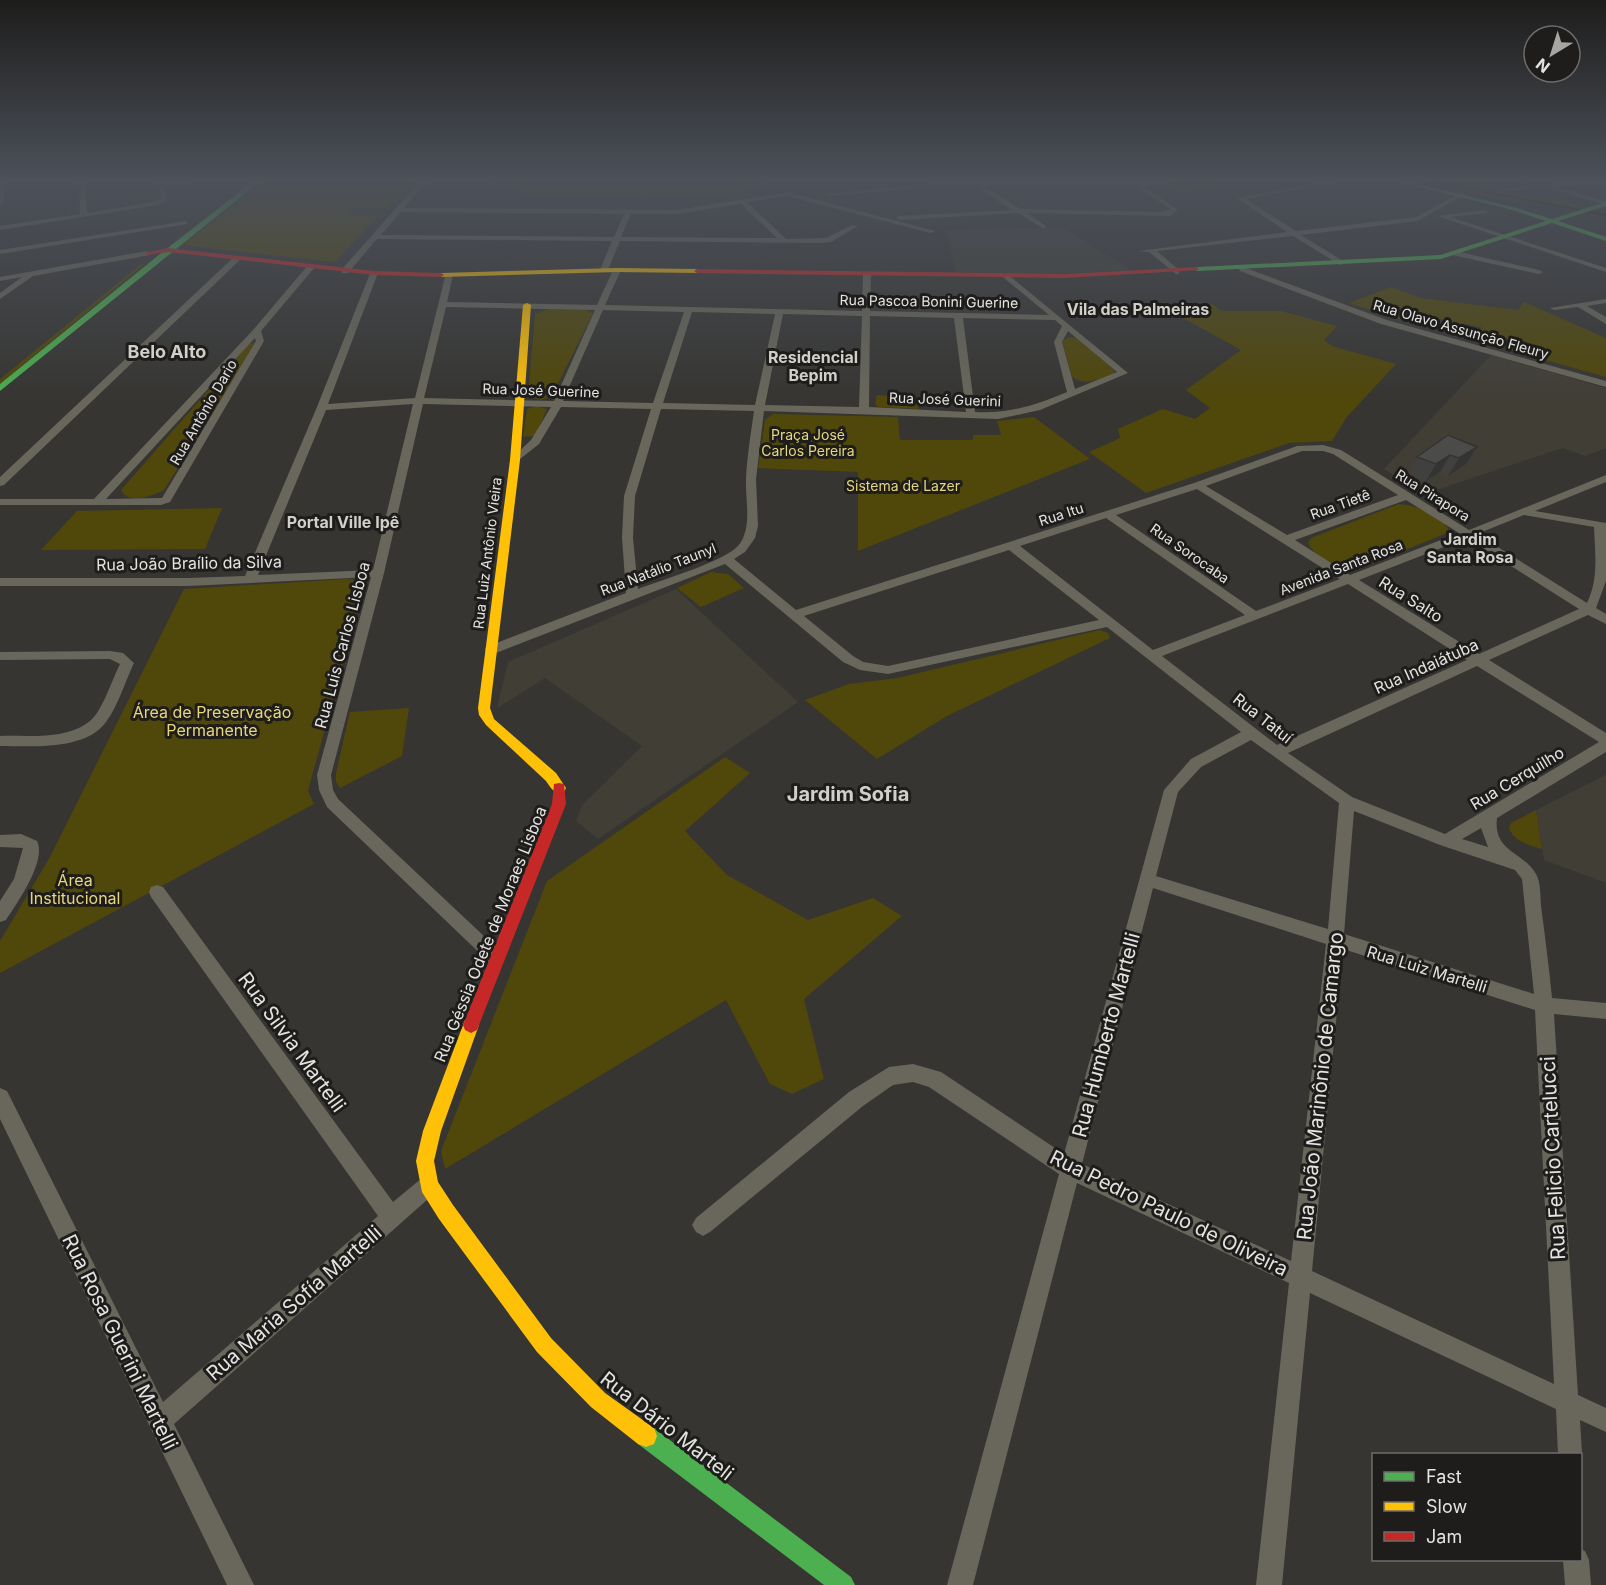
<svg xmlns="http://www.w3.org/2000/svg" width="1606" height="1585" font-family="Inter,sans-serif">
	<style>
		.built { fill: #403e35 }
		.green { fill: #50470a }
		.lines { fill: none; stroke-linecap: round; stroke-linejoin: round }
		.stream { stroke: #272204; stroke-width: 2 }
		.street { fill: #69675b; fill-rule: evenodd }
		.fast { fill: #4caf50; fill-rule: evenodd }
		.slow { fill: #ffc107; fill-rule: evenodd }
		.jam { fill: #c62828; fill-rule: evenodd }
		.wall { fill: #40403f }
		.shaded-wall { fill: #343433 }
		.building { fill: #4b4b49; stroke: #343433; stroke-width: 1.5 }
		.labels { text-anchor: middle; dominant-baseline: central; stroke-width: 6; stroke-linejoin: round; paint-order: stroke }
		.far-street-label { font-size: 14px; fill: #e3e3e0; stroke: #1e1d1b }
		.far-park-label { font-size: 14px; fill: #e6d77d; stroke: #1e1d1b }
		.far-quarter-label { font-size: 16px; font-weight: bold; fill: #d0cfc9; stroke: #1e1d1b }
		.street-label { font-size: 16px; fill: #e3e3e0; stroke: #1e1d1b }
		.park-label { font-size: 16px; fill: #e6d77d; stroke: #1e1d1b }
		.far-district-label { font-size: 18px; font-weight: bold; fill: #d0cfc9; stroke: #1e1d1b }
		.quarter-label { font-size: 20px; font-weight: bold; fill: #d0cfc9; stroke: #1e1d1b }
		.near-street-label { font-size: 20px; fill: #e3e3e0; stroke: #1e1d1b }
	</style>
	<rect width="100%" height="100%" fill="#363532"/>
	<!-- built -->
	<path class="built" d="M1061,227L1131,270L1050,274L956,272L946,230Z
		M1491,355L1606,388V448L1585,456L1563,448L1422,495L1384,469Z
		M676,589L798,702L598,839L576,821L582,805L642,746L545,678L497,708L508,662Z
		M1606,775V883L1544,860L1536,810Z"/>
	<!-- green -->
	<path class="green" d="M269,179H418L387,208H356L348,215L378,216L337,260L332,262L183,245Z
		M485,179H770L735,192L651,197L529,195Z
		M981,179H1120V180L1085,183Z
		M1139,179H1221L1213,190L1178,192L1167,186L1173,184L1170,182L1142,181Z
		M1429,179L1583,205L1572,209L1510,199L1504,201L1421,182Z
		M141,264H145L0,384V379Z
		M1391,287L1421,298L1518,310L1524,302L1606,338V377L1510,350L1509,339L1480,333L1481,327L1438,319L1418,325L1349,303Z
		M1212,304L1221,311H1281L1337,326L1324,340L1332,346L1396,364L1346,418L1332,441L1289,443L1146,493L1089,452L1120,438L1118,429L1163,409L1195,419L1210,408L1186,390L1241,350L1165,308Z
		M549,309L586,310L593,313L552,396L541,400L528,396L535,314Z
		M1069,337L1078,338L1114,370V375C1100,379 1086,386 1072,377L1062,341Z
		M256,343L164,490C152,496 128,505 121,490L249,344Z
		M877,395L917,398L918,409L878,407L875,404Z
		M536,406L547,409L535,436L524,437L523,436L527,409Z
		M773,414L898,417L900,440H973V435H1001L997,421L1034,417L1090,459L858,551V472L758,468L765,420Z
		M1399,504C1417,506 1439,513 1449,530L1447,533L1358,569C1340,571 1316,559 1308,543L1311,538Z
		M222,508L205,549L41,550L77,511Z
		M711,572L728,574L744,588L701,607L677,588Z
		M346,579L357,580L364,585L363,590L308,791L314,804L0,973V941L50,857L184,589Z
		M1100,630L1108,633L1110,638L947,716L877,759L805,700L849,684L897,678Z
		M409,708L402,756L340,788L336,782V773L350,712Z
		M725,757L750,773L685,831L727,875L808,920L873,898L902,916L804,999L824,1079L792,1094L770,1084L726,1000L445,1169L441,1151L547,881Z
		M1536,810L1542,849C1529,845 1514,842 1509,828L1511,823Z"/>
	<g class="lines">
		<!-- stream -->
		<path class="stream" d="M1418,179L1606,215"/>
		<!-- street -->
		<path class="street" d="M0,179H6L3,202L0,204Z
			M79,179H85L87,213L154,202L161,199L158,179H164L165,183L205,179L165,186L167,200L158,205L0,230V226L80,214Z
			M422,179H429L404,208L677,210L787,192L935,231L931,233L787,196L747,202L786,239L826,238L852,225L858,226L831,242L821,243L620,241L608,270L604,272L600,270L612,241L377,239L348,273H342V269ZM741,204L777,238L621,237L631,214H677ZM401,212L624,214L614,237L381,235Z
			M1125,179H1133L1137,182H1167L1165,185L1143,186L1178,210L1169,216L1027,213L1046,226L1044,229L1018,213L899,220L896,218L899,216L1012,210L976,186H946L829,196L826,194L946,182H1129ZM985,186H1135L1171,209L1162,212L1020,209Z
			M1336,179H1350L1246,199L1296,231L1416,217L1460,193L1465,194L1418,221L1301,235L1343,261L1344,263L1340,265L1293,236L1157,251L1179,270V274H1176L1149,252L1138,251L1287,232L1237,198Z
			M1416,179H1426L1408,186L1405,184Z
			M1606,179V183L1556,187L1606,201V205L1552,189L1551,187L1500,191L1497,189Z
			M1486,210L1488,213L1450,217L1606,268V272L1437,216Z
			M186,221L188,224L0,254V250Z
			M147,251L150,255L33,276L0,299V293L22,277L0,281V277Z
			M1455,251L1539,270L1543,272L1539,274L1452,255Z
			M235,256L242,258L4,485L0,486V477Z
			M308,265L315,267L261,331L264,341L170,502L161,505H0V499H94L254,329ZM255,338L256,341L162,498L106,499Z
			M1243,267L1387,320L1606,381V387L1381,324L1240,271L1239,269Z
			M617,268L621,270L605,305L862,311L863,274L867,272L871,274L870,311L1049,315L1004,278L1003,276L1007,274L1128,373L1040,410L998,419L764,411L756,479L758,526L755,538L745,552L734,559L796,610L1194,483L1297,446L1323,445L1341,450L1469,530L1606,475V482L1535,511L1606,523V581L1596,608L1606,614V624L1588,615L1489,660L1606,733V752L1497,818C1493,852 1523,851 1536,874C1541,882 1540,896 1541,906C1545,936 1549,967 1552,998L1606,1003V1019L1554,1014L1578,1395L1606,1408V1432L1580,1420L1582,1454L1580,1458V1454H1558L1556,1409L1310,1293L1282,1585H1256L1289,1283L1077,1183L973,1585H947L1059,1174L929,1087L913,1082L893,1085L863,1106L710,1232L703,1236L696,1232L692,1225L696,1218L849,1092L889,1067L913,1064L941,1072L1064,1154L1164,790L1191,759L1241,732L1107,627L888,674L860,670L843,662L725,564L496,653H486L485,650L486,647L626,593L622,538L624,496L651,409L561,407L539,444L515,463L510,460L531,440L551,407L423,404L384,573L331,775L333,790L338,799L502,953L505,958L502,963L496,966L490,963L327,807L319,790L317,775L371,577L188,586H0V578H188L245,576L317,407L371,271L378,273L328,404L415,398L446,273L453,275L447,302L597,305L613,270ZM446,307L595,310L554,401L424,398ZM603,310L684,312L653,403L563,401ZM692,312L775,314L755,405L663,403ZM783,314L862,316L859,407L765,405ZM870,316L954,318L966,412L869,407ZM963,318L1055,320L1062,326L1054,342L1067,392C1036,405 1009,414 975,412ZM1068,331L1117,372L1075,389L1062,342ZM413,404L373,570L258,575L326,410ZM661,409L754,411C751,433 747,456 746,479C745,500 753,528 738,546C725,561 659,581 638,589L633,538L635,496ZM1302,451H1323L1333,454L1398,495L1287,535L1206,486ZM1197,489L1340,579L1256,611L1116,515ZM1406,500L1459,533L1350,575L1295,540ZM1524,515L1594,527C1595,553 1599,579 1587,603L1477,534ZM1106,518L1245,615L1153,650L1020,546ZM1467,538L1579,609L1479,654L1359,580ZM1009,550L1099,620L888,666L863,662L853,656L804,616ZM1348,584L1467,660L1277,745L1162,656ZM1477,666L1599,742L1445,834L1352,797L1288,753ZM1251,740L1339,803L1328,929L1156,876L1178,792L1201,767ZM1354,811L1440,845L1515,870L1522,879L1534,994L1344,934ZM1481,828L1488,847L1462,839ZM1153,888L1326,944L1291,1261L1082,1164ZM1343,949L1535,1010L1554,1384L1312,1271Z
			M1606,299V303L1587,306L1606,317V324L1578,307L1554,310L1550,308Z
			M110,651L123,653L134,663C125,682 118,706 106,722C85,751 31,746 0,746V736C30,735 70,741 93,718C103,708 113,678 120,664L110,659L0,660V652Z
			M21,834L37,841C47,861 17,903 6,920L0,922V901L14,879L23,848L0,847V835Z
			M157,885L163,887L393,1202L422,1178L429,1175L436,1178L439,1185L436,1192L174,1424L254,1585H227L0,1119V1088L7,1091L163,1402L378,1216L151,897L149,892L151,887Z
			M1580,1549L1585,1551L1589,1560L1591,1585H1565L1563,1560H1580Z"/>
		<!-- fast -->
		<path class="fast" d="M256,179H263L0,391V384L160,254Z
			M1385,179H1396L1513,207L1552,219L1606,202V206L1558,221L1606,237V241L1552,223L1441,259L1197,271L1194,269L1197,267L1440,255L1546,221L1509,209Z
			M646,1425L654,1428L851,1577L855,1585H824L638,1444L635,1436L638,1428Z"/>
		<!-- slow -->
		<path class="slow" d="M617,268L697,269L700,271L697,273L617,272L441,277L438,275L441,273Z
			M527,303L531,305L520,460L490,708L494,719L556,773L566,788L564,792C554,795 551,788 546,781L486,725L479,715L478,708L510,460L523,305Z
			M471,1017L477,1020L479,1025L441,1131L434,1161L438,1182L453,1205L551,1338L605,1393L654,1428L657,1436L654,1444L646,1447L638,1444L591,1407L537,1352L439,1219L422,1192L416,1161L423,1131L463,1025L465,1020Z"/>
		<!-- jam -->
		<path class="jam" d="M168,248L374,271L441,273L444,275L441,277L374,275L168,252L147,255L144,253Z
			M1197,267L1199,270L1064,278L697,273L694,271L697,269L1064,274Z
			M559,783L564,784L566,804L479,1025L477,1030L471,1033L465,1030L463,1025L552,804L554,784Z"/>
	</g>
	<!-- wall -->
	<path class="wall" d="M1477,447L1466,464L1448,476L1440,472L1426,481L1408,474L1417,457Z"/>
	<!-- shaded-wall -->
	<path class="shaded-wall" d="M1477,447L1466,464L1448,476L1459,458Z
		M1450,455L1440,472L1426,481L1436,464Z"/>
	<!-- building -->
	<path class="building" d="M1448,435L1477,447L1459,458L1450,455L1436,464L1417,457Z"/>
	<!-- sky -->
	<linearGradient id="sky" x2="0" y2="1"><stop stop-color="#1e1d1c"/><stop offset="0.45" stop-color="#4c515a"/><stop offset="1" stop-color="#4c515a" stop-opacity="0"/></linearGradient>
	<rect width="1606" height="401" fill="url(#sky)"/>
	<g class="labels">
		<!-- far-street labels -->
		<g class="far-street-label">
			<text transform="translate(929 301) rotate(1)">Rua Pascoa Bonini Guerine</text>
			<text transform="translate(1461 329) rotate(16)">Rua Olavo Assunção Fleury</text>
			<text transform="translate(541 390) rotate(2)">Rua José Guerine</text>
			<text transform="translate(945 399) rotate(2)">Rua José Guerini</text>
			<text transform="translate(203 412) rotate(-60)">Rua Antônio Dario</text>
			<text transform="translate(1433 495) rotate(32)">Rua Pirapora</text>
			<text transform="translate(1340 504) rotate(-20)">Rua Tietê</text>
			<text transform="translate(1061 514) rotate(-18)">Rua Itu</text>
			<text transform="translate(487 553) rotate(-83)">Rua Luiz Antônio Vieira</text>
			<text transform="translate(1190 553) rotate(35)">Rua Sorocaba</text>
			<text transform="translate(1341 567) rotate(-21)">Avenida Santa Rosa</text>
			<text transform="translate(658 569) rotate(-21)">Rua Natálio Taunyl</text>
		</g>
		<!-- far-park labels -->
		<g class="far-park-label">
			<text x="808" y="434">Praça José<tspan x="808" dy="16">Carlos Pereira</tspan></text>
			<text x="903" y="485">Sistema de Lazer</text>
		</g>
		<!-- far-quarter labels -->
		<g class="far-quarter-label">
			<text x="1138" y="309">Vila das Palmeiras</text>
			<text x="813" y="357">Residencial<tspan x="813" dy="18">Bepim</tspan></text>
			<text x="343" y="522">Portal Ville Ipê</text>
			<text x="1470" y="539">Jardim<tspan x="1470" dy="18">Santa Rosa</tspan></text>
		</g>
		<!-- street labels -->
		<g class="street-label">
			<text transform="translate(189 563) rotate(-1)">Rua João Braílio da Silva</text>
			<text transform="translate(1411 599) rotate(32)">Rua Salto</text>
			<text transform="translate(342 645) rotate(-75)">Rua Luis Carlos Lisboa</text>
			<text transform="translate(1426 666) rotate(-24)">Rua Indaiátuba</text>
			<text transform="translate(1263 718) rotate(38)">Rua Tatuí</text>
			<text transform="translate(1517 778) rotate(-31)">Rua Cerquilho</text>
			<text transform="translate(490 934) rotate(-68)">Rua Géssia Odete de Moraes Lisboa</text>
			<text transform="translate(1427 969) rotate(17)">Rua Luiz Martelli</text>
		</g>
		<!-- park labels -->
		<g class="park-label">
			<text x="212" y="712">Área de Preservação<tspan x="212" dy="18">Permanente</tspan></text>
			<text x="75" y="880">Área<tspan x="75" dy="18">Institucional</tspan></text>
		</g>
		<!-- far-district labels -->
		<g class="far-district-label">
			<text x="167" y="351">Belo Alto</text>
		</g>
		<!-- quarter labels -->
		<g class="quarter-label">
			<text x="848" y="794">Jardim Sofia</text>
		</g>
		<!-- near-street labels -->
		<g class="near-street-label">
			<text transform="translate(1106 1035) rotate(-75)">Rua Humberto Martelli</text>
			<text transform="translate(292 1042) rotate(54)">Rua Silvia Martelli</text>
			<text transform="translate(1320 1086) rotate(-84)">Rua João Marinônio de Camargo</text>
			<text transform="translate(1553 1158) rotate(-93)">Rua Felicio Cartelucci</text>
			<text transform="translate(1169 1213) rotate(26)">Rua Pedro Paulo de Oliveira</text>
			<text transform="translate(294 1303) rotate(-41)">Rua Maria Sofía Martelli</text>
			<text transform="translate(120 1342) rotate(64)">Rua Rosa Guerini Martelli</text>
			<text transform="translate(667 1426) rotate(38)">Rua Dário Marteli</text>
		</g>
	</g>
	<!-- legend -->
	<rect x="1372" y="1453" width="210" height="108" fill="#1e1d1b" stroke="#6d6c6a" stroke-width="1.5"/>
	<rect x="1384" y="1472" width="30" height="9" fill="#4caf50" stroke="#6d6c6a" stroke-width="1.5"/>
	<text x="1426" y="1483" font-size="18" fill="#e3e3e0">Fast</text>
	<rect x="1384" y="1502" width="30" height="9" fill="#ffc107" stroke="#6d6c6a" stroke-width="1.5"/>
	<text x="1426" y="1513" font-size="18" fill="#e3e3e0">Slow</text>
	<rect x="1384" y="1532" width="30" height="9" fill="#c62828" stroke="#6d6c6a" stroke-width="1.5"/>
	<text x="1426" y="1543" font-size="18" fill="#e3e3e0">Jam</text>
	<!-- north arrow -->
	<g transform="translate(1552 54) rotate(218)"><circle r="28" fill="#1e1d1b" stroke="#6d6c6a" stroke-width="1.5"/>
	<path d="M0-4.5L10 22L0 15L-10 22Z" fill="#a6a6a3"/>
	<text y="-9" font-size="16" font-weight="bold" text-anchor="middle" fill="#e3e3e0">N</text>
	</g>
</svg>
